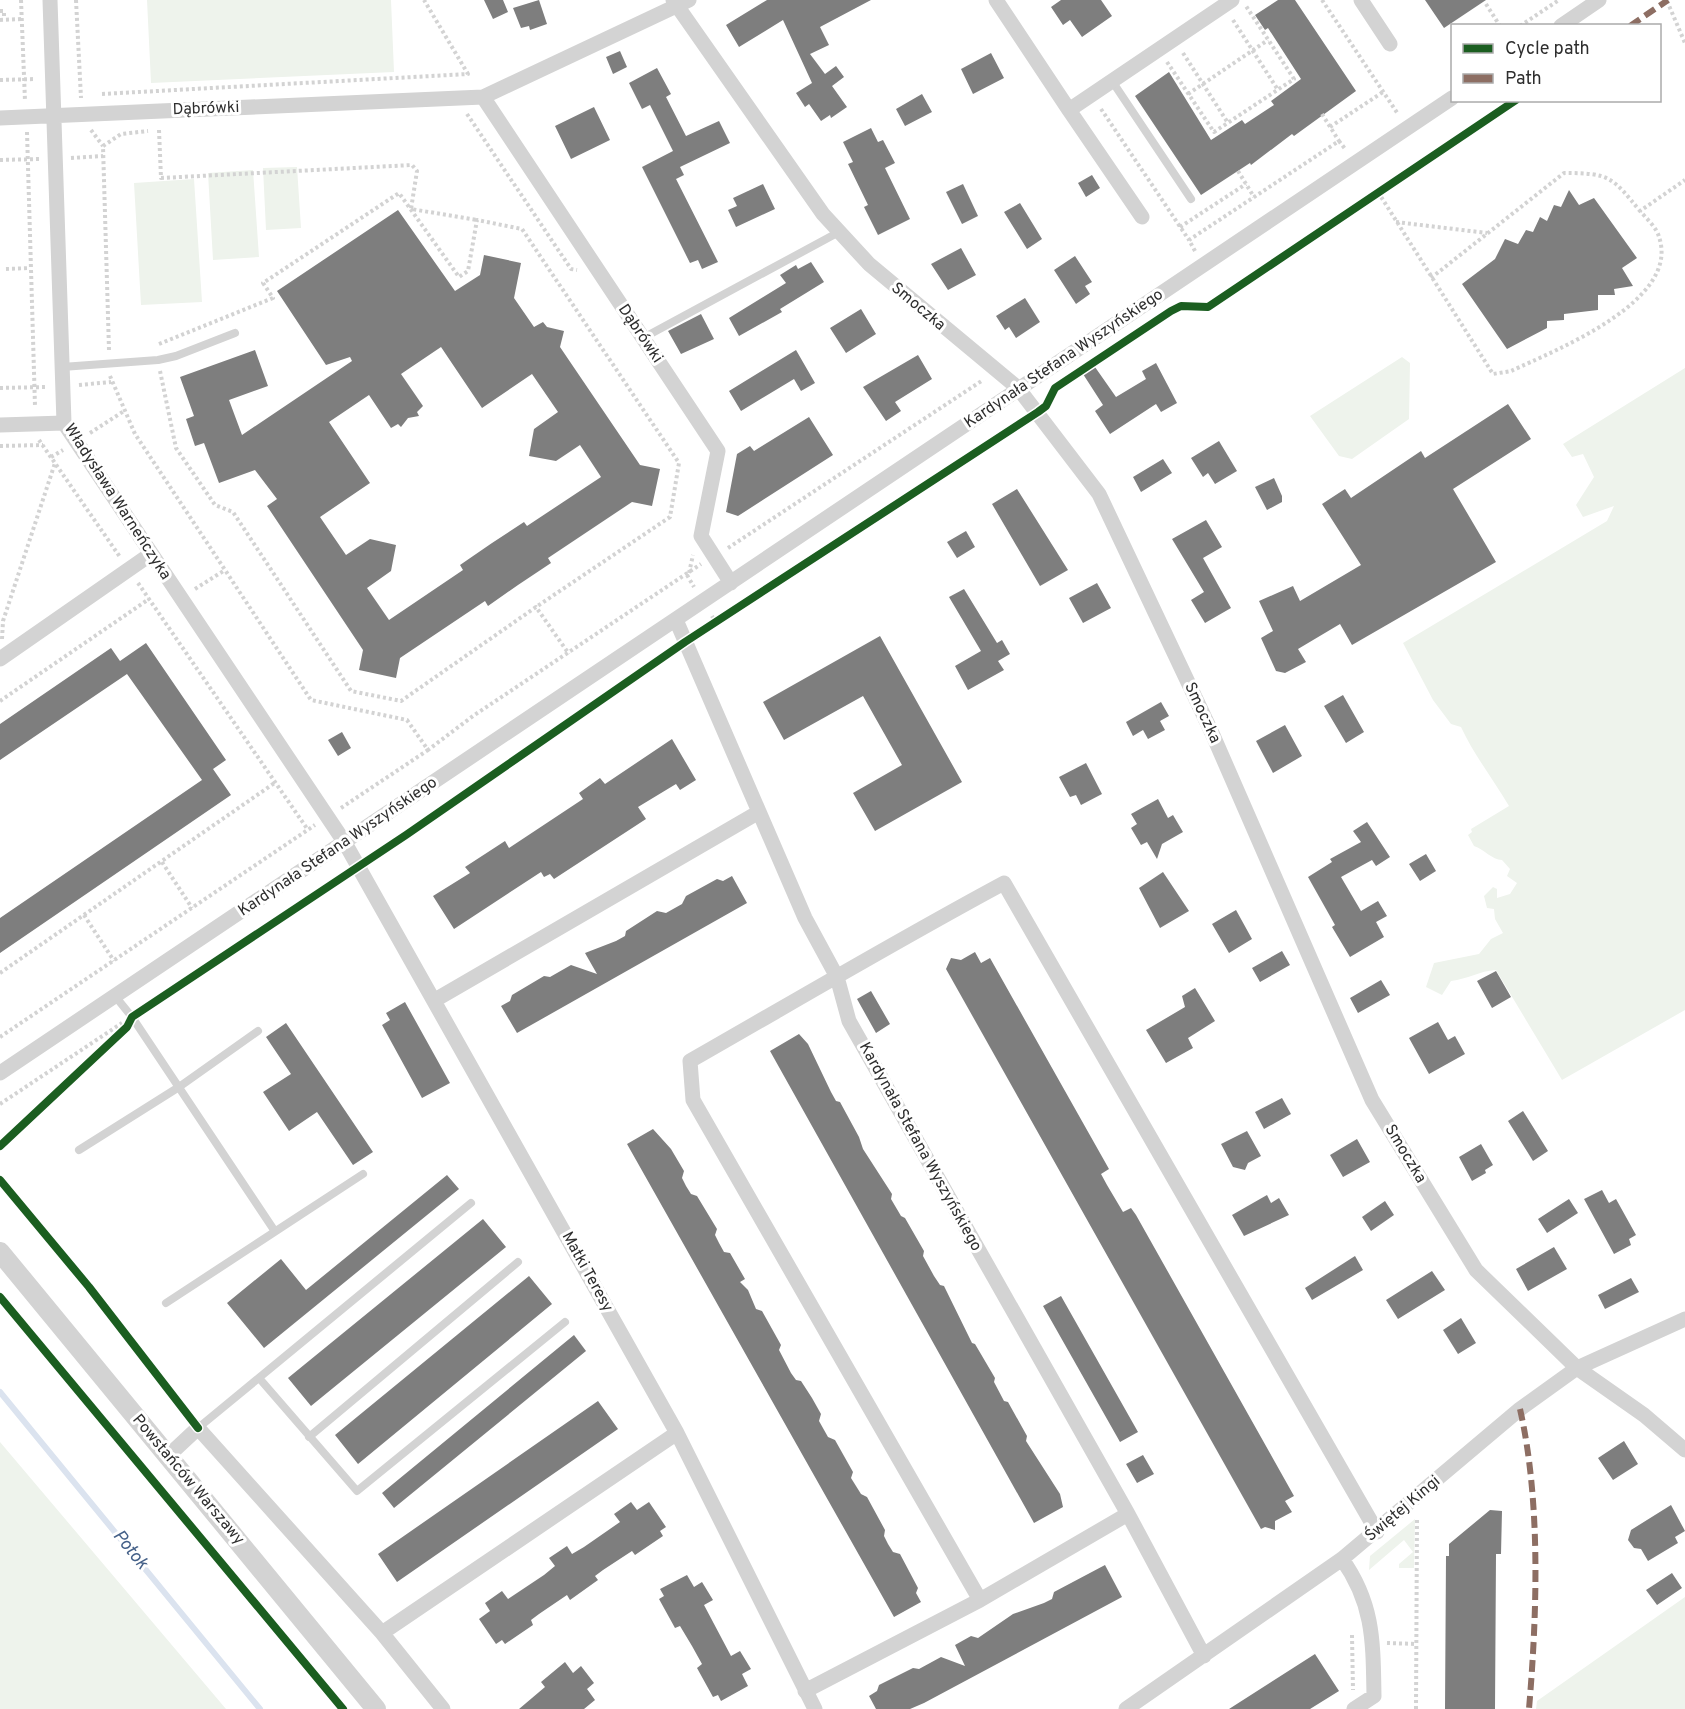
<svg xmlns="http://www.w3.org/2000/svg" width="1685" height="1709" font-family="Overpass,sans-serif">
	<style>
		.green { fill: #eef3ec }
		.lines { fill: none; stroke-linecap: round; stroke-linejoin: round }
		.stream { stroke: #dbe3ef; stroke-width: 6 }
		.building { fill: #7e7e7e; fill-rule: evenodd }
		.path { stroke: #d3d3d3; stroke-width: 4; stroke-dasharray: 3 3; stroke-linecap: butt }
		.service { stroke: #d3d3d3; stroke-width: 8 }
		.minor { stroke: #d3d3d3; stroke-width: 15 }
		.tertiary { stroke: #d3d3d3; stroke-width: 20 }
		.quiet { stroke: #8d6e63; stroke-width: 6; stroke-dasharray: 12 6; stroke-linecap: butt }
		.cycleway-casing { stroke: #fff; stroke-width: 11 }
		.cycleway { stroke: #1b5e20; stroke-width: 8 }
		.labels { text-anchor: middle; dominant-baseline: central; stroke-width: 6; stroke-linejoin: round; paint-order: stroke }
		.street-label { font-size: 16px; fill: #2e2e2e; stroke: #fff }
		.water-label { font-size: 18px; font-style: italic; fill: #446088; stroke: #fff }
	</style>
	<rect width="100%" height="100%" fill="#fff"/>
	<!-- green -->
	<path class="green" d="M147,0H391L394,72L151,83Z
		M297,167L301,228L266,230L263,168Z
		M253,170L259,257L213,260L208,173Z
		M194,179L202,302L141,305L134,183Z
		M1402,357L1410,363L1409,419L1352,459L1339,456L1310,416Z
		M1685,368V1010L1562,1080L1496,970C1479,971 1468,979 1451,981L1442,995L1426,987L1434,963L1479,954L1491,939L1503,933L1495,919L1494,909L1487,908L1484,896L1493,887L1497,889V898L1510,894L1517,883L1507,876L1510,869L1502,860C1492,860 1484,849 1474,846L1468,835L1472,832L1471,829L1509,806C1493,779 1474,755 1461,727L1451,724L1433,700L1403,643L1607,521L1614,506L1583,517L1576,505L1594,477L1583,454L1572,457L1563,444Z
		M0,1442L226,1709H0Z
		M1415,1519L1414,1568H1399V1564L1413,1552L1404,1540L1369,1570L1370,1556Z
		M1685,1597V1709H1536L1537,1701Z"/>
	<g class="lines">
		<!-- stream -->
		<path class="stream" d="M0,1392L260,1709"/>
	</g>
	<!-- building -->
	<path class="building" d="M484,0H503L508,12L493,19Z
		M539,0L547,24L530,30L529,26L521,28L513,8Z
		M767,0H871L820,27L829,45L810,54L825,74L836,66L844,77L832,86L847,107L831,118L830,115L821,121L809,104L805,107L796,93L812,83L783,20L739,47L726,25Z
		M1061,0H1101L1112,16L1082,37L1070,20L1063,25L1051,7Z
		M1278,0H1295L1356,91L1294,136L1292,134L1251,165L1250,163L1201,195L1135,96L1169,72L1211,140L1242,120L1245,124L1274,105L1271,101L1301,79L1268,28L1265,30L1255,15Z
		M1425,0H1486L1444,28Z
		M620,51L627,67L613,74L606,57Z
		M991,53L1004,78L973,94L961,69Z
		M657,68L671,94L666,97L686,136L719,121L730,143L680,167L684,175L676,179L718,262L702,269L698,260L690,263L642,167L673,151L650,105L642,109L629,83Z
		M922,94L932,112L905,126L896,109Z
		M594,107L610,140L571,159L555,126Z
		M871,128L878,142L883,140L895,163L885,168L910,219L878,235L864,207L868,205L848,164L853,162L843,142Z
		M1092,175L1100,188L1086,197L1078,183Z
		M763,184L775,209L736,227L728,210L737,206L733,198Z
		M963,184L978,216L962,224L946,192Z
		M1569,190L1579,205L1594,198L1637,258L1622,268L1633,286L1614,289L1615,295H1598V310L1564,314V320L1547,321V328L1507,349L1462,284L1495,259L1505,239L1518,244L1526,230L1533,232L1540,217L1547,221L1554,205L1561,207Z
		M1020,203L1042,239L1027,249L1004,212Z
		M398,210L455,291L480,275L484,255L521,263L514,298L534,327L543,322L547,327L564,331L560,347L640,465L660,469L652,506L632,502L548,558L551,563L518,585L488,606L485,601L400,658L396,678L359,670L363,650L267,506L277,499L255,470L219,483L204,443L195,446L186,419L194,416L180,377L255,350L268,386L229,400L242,435L352,361L350,357L326,365L277,291ZM441,347L482,408L532,374L558,412L534,429L529,456L556,461L580,445L601,477L527,526L524,522L492,543L460,565L463,570L389,620L367,588L391,571L396,545L370,539L346,555L320,517L370,483L329,422L369,395L391,428L398,424L401,427L408,418L419,416L417,412L423,406L401,374Z
		M961,248L976,275L948,290L931,264Z
		M1075,256L1092,282L1085,286L1090,294L1076,304L1054,270Z
		M811,262L824,282L780,309L782,312L739,336L729,318L786,283L780,275L796,265L798,269Z
		M1025,298L1040,322L1016,338L1009,327L1005,330L996,316Z
		M861,309L876,334L846,353L830,328Z
		M701,314L714,339L681,354L668,331Z
		M796,350L815,383L801,391L794,379L741,411L729,391Z
		M918,355L932,379L895,402L901,411L886,421L863,387Z
		M1156,363L1177,403L1161,412L1156,404L1110,434L1095,411L1103,405L1083,374L1095,367L1116,397L1146,379L1142,371Z
		M1508,404L1531,439L1453,489L1496,562L1352,645L1340,624L1298,649L1306,662L1285,673L1276,671L1261,638L1273,631L1259,601L1293,586L1300,601L1361,565L1322,504L1345,489L1351,498L1421,451L1425,458Z
		M809,417L833,455L738,516L726,512L737,454L750,446L754,451Z
		M1219,441L1237,471L1215,484L1208,473L1203,477L1191,458Z
		M1163,459L1172,473L1141,492L1133,477Z
		M1274,478L1282,496V502L1267,510L1255,487Z
		M1017,489L1068,570L1040,586L992,504Z
		M1206,520L1222,547L1203,558L1231,608L1205,623L1191,600L1204,592L1172,539Z
		M966,531L975,547L957,558L947,542Z
		M1097,583L1111,608L1083,623L1069,598Z
		M964,589L997,643L1002,640L1010,654L998,661L1004,670L968,690L955,666L981,651L949,597Z
		M880,636L962,782L875,831L853,793L902,765L863,696L784,740L763,702Z
		M146,643L226,760L213,769L231,795L0,953V918L202,780L127,674L0,760V724L111,648L120,661Z
		M1343,695L1364,732L1346,743L1324,706Z
		M1161,702L1169,716L1160,721L1165,730L1148,739L1143,730L1133,736L1126,722Z
		M1285,725L1302,756L1273,773L1256,741Z
		M342,732L351,748L338,756L328,740Z
		M672,739L696,780L680,790L676,784L638,807L646,819L554,879L550,874L544,877L541,872L454,929L433,896L470,873L465,867L505,841L509,848L583,799L579,793L600,778L605,784Z
		M1086,763L1102,794L1081,805L1076,795L1070,797L1059,777Z
		M1158,799L1168,818L1173,815L1183,832L1162,844L1157,859L1147,842L1141,845L1131,828L1137,824L1131,814Z
		M1367,822L1390,857L1376,866L1372,860L1341,877L1361,911L1378,901L1387,916L1376,922L1384,937L1350,957L1332,927L1335,925L1308,877L1332,862L1330,859L1361,842L1353,831Z
		M1426,854L1436,871L1420,881L1409,864Z
		M1163,872L1189,911L1160,928L1139,888Z
		M732,876L747,903L517,1033L501,1006L510,1001L512,995L544,976L550,977L571,965L597,974L585,953L616,941L625,936L626,931L657,911L666,913L682,904L686,896L717,879L723,881Z
		M1236,910L1252,939L1229,953L1212,924Z
		M1282,951L1290,965L1260,982L1252,968Z
		M975,952L981,963L990,958L1109,1169L1101,1174L1107,1185L1123,1212L1131,1208L1136,1215L1294,1496L1285,1501L1292,1512L1275,1521V1530L1265,1527L1261,1529L946,969L951,958L961,960Z
		M1496,971L1511,997L1492,1008L1477,981Z
		M1381,980L1390,995L1358,1013L1350,998Z
		M1195,988L1215,1021L1188,1038L1193,1048L1166,1063L1146,1030L1185,1007L1182,996Z
		M871,991L890,1024L876,1033L857,999Z
		M405,1002L450,1083L422,1098L382,1025L390,1020L386,1013Z
		M1438,1022L1448,1040L1455,1036L1465,1054L1429,1074L1409,1038Z
		M286,1023L373,1152L353,1165L317,1112L289,1131L263,1092L291,1074L266,1037Z
		M799,1034L808,1044L831,1092L836,1101L840,1102L859,1137L863,1149L892,1194L891,1199L901,1216L905,1218L924,1251L923,1256L934,1276L940,1285L944,1286L972,1343L975,1344L995,1378L994,1382L1004,1401L1008,1402L1027,1436L1026,1441L1060,1494L1063,1507L1034,1523L770,1051Z
		M1282,1098L1291,1114L1264,1129L1255,1112Z
		M1523,1111L1548,1151L1533,1161L1508,1121Z
		M653,1129L671,1149L684,1171L682,1178L686,1186L691,1194L697,1196L717,1229L715,1235L719,1243L724,1252L730,1253L745,1279L740,1282L748,1290L756,1309L762,1311L781,1345L779,1350L791,1373L796,1380L801,1381L812,1398L821,1414L819,1421L828,1437L835,1440L853,1472L851,1478L861,1494L867,1497L885,1530L884,1536L888,1544L893,1552L900,1554L918,1588L916,1593L921,1602L894,1617L627,1144Z
		M1247,1131L1261,1156L1248,1163L1245,1170L1233,1167L1221,1144Z
		M1357,1139L1370,1162L1343,1177L1330,1155Z
		M1481,1144L1493,1165L1485,1170L1486,1173L1472,1181L1459,1157Z
		M447,1175L459,1189L264,1348L227,1303L281,1259L306,1290Z
		M1602,1190L1609,1203L1616,1199L1636,1235L1629,1239L1631,1245L1614,1254L1584,1199Z
		M1267,1195L1271,1203L1279,1198L1289,1215L1244,1236L1232,1215Z
		M1569,1199L1578,1213L1547,1233L1538,1219Z
		M1385,1201L1394,1215L1371,1231L1362,1217Z
		M483,1219L506,1247L311,1406L288,1378Z
		M1554,1247L1567,1269L1528,1291L1516,1269Z
		M1355,1256L1363,1270L1312,1300L1305,1288Z
		M1432,1271L1445,1290L1398,1319L1386,1300Z
		M529,1276L552,1304L358,1464L335,1435Z
		M1631,1278L1639,1292L1605,1309L1598,1295Z
		M1061,1296L1138,1432L1120,1442L1043,1306Z
		M1461,1318L1476,1343L1458,1354L1443,1330Z
		M574,1335L586,1351L394,1508L382,1493Z
		M598,1401L618,1429L397,1582L378,1554Z
		M1624,1441L1638,1464L1613,1480L1598,1458Z
		M1143,1455L1154,1474L1137,1483L1126,1464Z
		M631,1502L637,1510L649,1502L666,1527L660,1531L663,1536L635,1555L632,1551L603,1570L595,1576L598,1580L570,1600L567,1595L539,1614L531,1620L533,1625L505,1644L502,1640L496,1644L479,1619L490,1611L485,1603L502,1591L508,1599L544,1575L555,1566L549,1558L567,1546L572,1554L584,1547L620,1522L614,1514Z
		M1671,1505L1685,1531L1675,1537L1678,1543L1648,1561L1641,1549L1634,1548L1628,1540L1631,1530Z
		M1490,1510L1502,1511L1501,1554H1496L1495,1709H1445L1446,1556H1449V1544Z
		M1105,1565L1122,1597L924,1703L910,1709H876L869,1696L877,1691L879,1685L913,1668L919,1669L941,1657L965,1666L955,1645L971,1636L978,1638L1013,1614L1044,1603L1052,1599L1054,1592Z
		M1672,1573L1682,1588L1657,1605L1646,1590Z
		M687,1575L694,1587L702,1582L713,1600L704,1605L731,1656L740,1651L751,1669L742,1674L748,1686L721,1701L718,1695L713,1697L697,1668L702,1664L692,1646L680,1626L675,1628L659,1599L664,1596L660,1589Z
		M1315,1654L1339,1691L1310,1709H1229Z
		M565,1662L573,1673L581,1666L594,1683L587,1689L595,1700L584,1709H519L545,1687L541,1682Z"/>
	<g class="lines">
		<!-- path -->
		<path class="path" d="M21,0L25,101
			M76,0L81,98
			M1322,0L1398,114
			M1667,1L1685,43
			M1486,4L1500,26
			M0,11H4V19
			M0,20L21,19
			M1233,20L1278,90
			M1520,26L1559,0
			M1183,53L1228,123
			M1167,62L1214,132L1294,79L1246,6
			M0,80L35,79
			M102,94L468,74L424,0
			M1188,94L1268,40
			M1101,109L1189,240
			M467,114L571,269L577,270
			M1322,114L1339,141
			M1330,127L1383,92
			M91,130L103,146
			M159,130L161,178L412,165L417,171L411,209L477,220
			M27,132L35,406
			M71,158L103,156
			M0,160L39,159
			M1238,171L1254,197
			M1378,192L1493,374L1511,371C1556,350 1681,301 1659,237C1657,228 1646,218 1640,211L1685,180
			M1396,222L1487,233
			M1180,227L1246,184
			M1195,251L1189,240L1339,141L1346,150
			M6,269L30,268
			M1431,278L1564,173C1610,173 1612,177 1640,211
			M159,344L273,298L263,283L399,193L459,277L468,271L477,220L522,229L679,463L670,517L536,607
			M109,350L103,146L121,134L148,131
			M160,371L176,448L215,505L233,512L351,691L401,701L536,607L569,654
			M110,376L135,434L311,700L407,720L428,750L473,716L701,564
			M79,385L111,382
			M0,388L47,387
			M90,433L124,411
			M39,440L120,557
			M0,446L43,445
			M51,457L63,450
			M728,548L983,380
			M689,573L693,555
			M687,575L694,587
			M138,583L308,830
			M195,589L225,570
			M712,616L716,623
			M2,639L3,621L55,463
			M0,701L149,599
			M341,808L428,750
			M162,862L192,908
			M84,915L114,961
			M0,973L276,782
			M0,1037L315,825
			M0,1104L122,1023
			M1352,1635L1353,1690
			M1387,1643L1416,1644
			M1416,1709L1417,1518"/>
		<!-- service -->
		<path class="service" d="M1112,81L1191,199
			M643,338L839,232
			M62,367L158,360L176,356L235,333
			M115,996L132,1017L274,1230
			M79,1150L179,1087L258,1031
			M166,1303L363,1174
			M259,1378L357,1491L565,1322
			M198,1428L471,1203
			M309,1437L518,1262"/>
		<!-- minor -->
		<path class="minor" d="M50,0L64,423L345,843L677,1433L815,1709
			M673,0L823,214L869,264L1018,388L1099,494L1212,733L1372,1100L1476,1270L1577,1368L1644,1415L1685,1450
			M996,0L1069,110L1232,0
			M1361,0L1390,44
			M1561,26L1599,0
			M483,97L718,451L701,536L731,583
			M1069,110L1142,217
			M0,118L483,97L689,0
			M0,425L64,423
			M676,620L805,918L837,977L849,1021L1128,1514L1204,1656
			M0,659L151,554
			M435,1000L759,812
			M0,1073L1452,98
			M168,1456L198,1428L382,1633L443,1709
			M1342,1559C1374,1604 1373,1642 1374,1696L1354,1709
			M980,1600L693,1100L690,1061C795,1001 898,940 1004,883L1377,1532
			M382,1633L677,1433
			M805,1691L980,1600L1128,1514
			M1126,1709L1342,1559L1520,1409L1577,1368L1685,1319"/>
		<!-- tertiary -->
		<path class="tertiary" d="M0,1252L376,1709"/>
		<!-- quiet -->
		<path class="quiet" d="M1630,26L1668,0
			M1520,1409C1541,1502 1537,1614 1529,1709"/>
		<!-- cycleway casing -->
		<g class="cycleway-casing">
			<path id="cycleway" d="M0,1146L127,1027L132,1017L406,835L685,642L1038,412L1046,406L1055,388L1171,311L1181,306L1208,307L1516,100
				M0,1180L89,1287L198,1428
				M0,1297L343,1709"/>
		</g>
		<!-- cycleway -->
		<use href="#cycleway" class="cycleway"/>
	</g>
	<g class="labels">
		<!-- street labels -->
		<g class="street-label">
			<text transform="translate(206 109) rotate(-2)">Dąbrówki</text>
			<text transform="translate(918 307) rotate(40)">Smoczka</text>
			<text transform="translate(640 334) rotate(56)">Dąbrówki</text>
			<text transform="translate(1064 359) rotate(-34)">Kardynała Stefana Wyszyńskiego</text>
			<text transform="translate(117 502) rotate(57)">Władysława Warneńczyka</text>
			<text transform="translate(1202 713) rotate(65)">Smoczka</text>
			<text transform="translate(338 847) rotate(-34)">Kardynała Stefana Wyszyńskiego</text>
			<text transform="translate(920 1147) rotate(61)">Kardynała Stefana Wyszyńskiego</text>
			<text transform="translate(1405 1154) rotate(59)">Smoczka</text>
			<text transform="translate(587 1272) rotate(61)">Matki Teresy</text>
			<text transform="translate(188 1480) rotate(50)">Powstańców Warszawy</text>
			<text transform="translate(1403 1509) rotate(-40)">Świętej Kingi</text>
		</g>
		<!-- water labels -->
		<g class="water-label">
			<text transform="translate(130 1550) rotate(51)">Potok</text>
		</g>
	</g>
	<!-- legend -->
	<rect x="1451" y="24" width="210" height="78" fill="#ffffff" stroke="#ababab" stroke-width="1.5"/>
	<rect x="1463" y="44" width="30" height="9" fill="#1b5e20" stroke="#ababab" stroke-width="1.5"/>
	<text x="1505" y="54" font-size="18" fill="#2e2e2e">Cycle path</text>
	<rect x="1463" y="74" width="30" height="9" fill="#8d6e63" stroke="#ababab" stroke-width="1.5"/>
	<text x="1505" y="84" font-size="18" fill="#2e2e2e">Path</text>
</svg>
